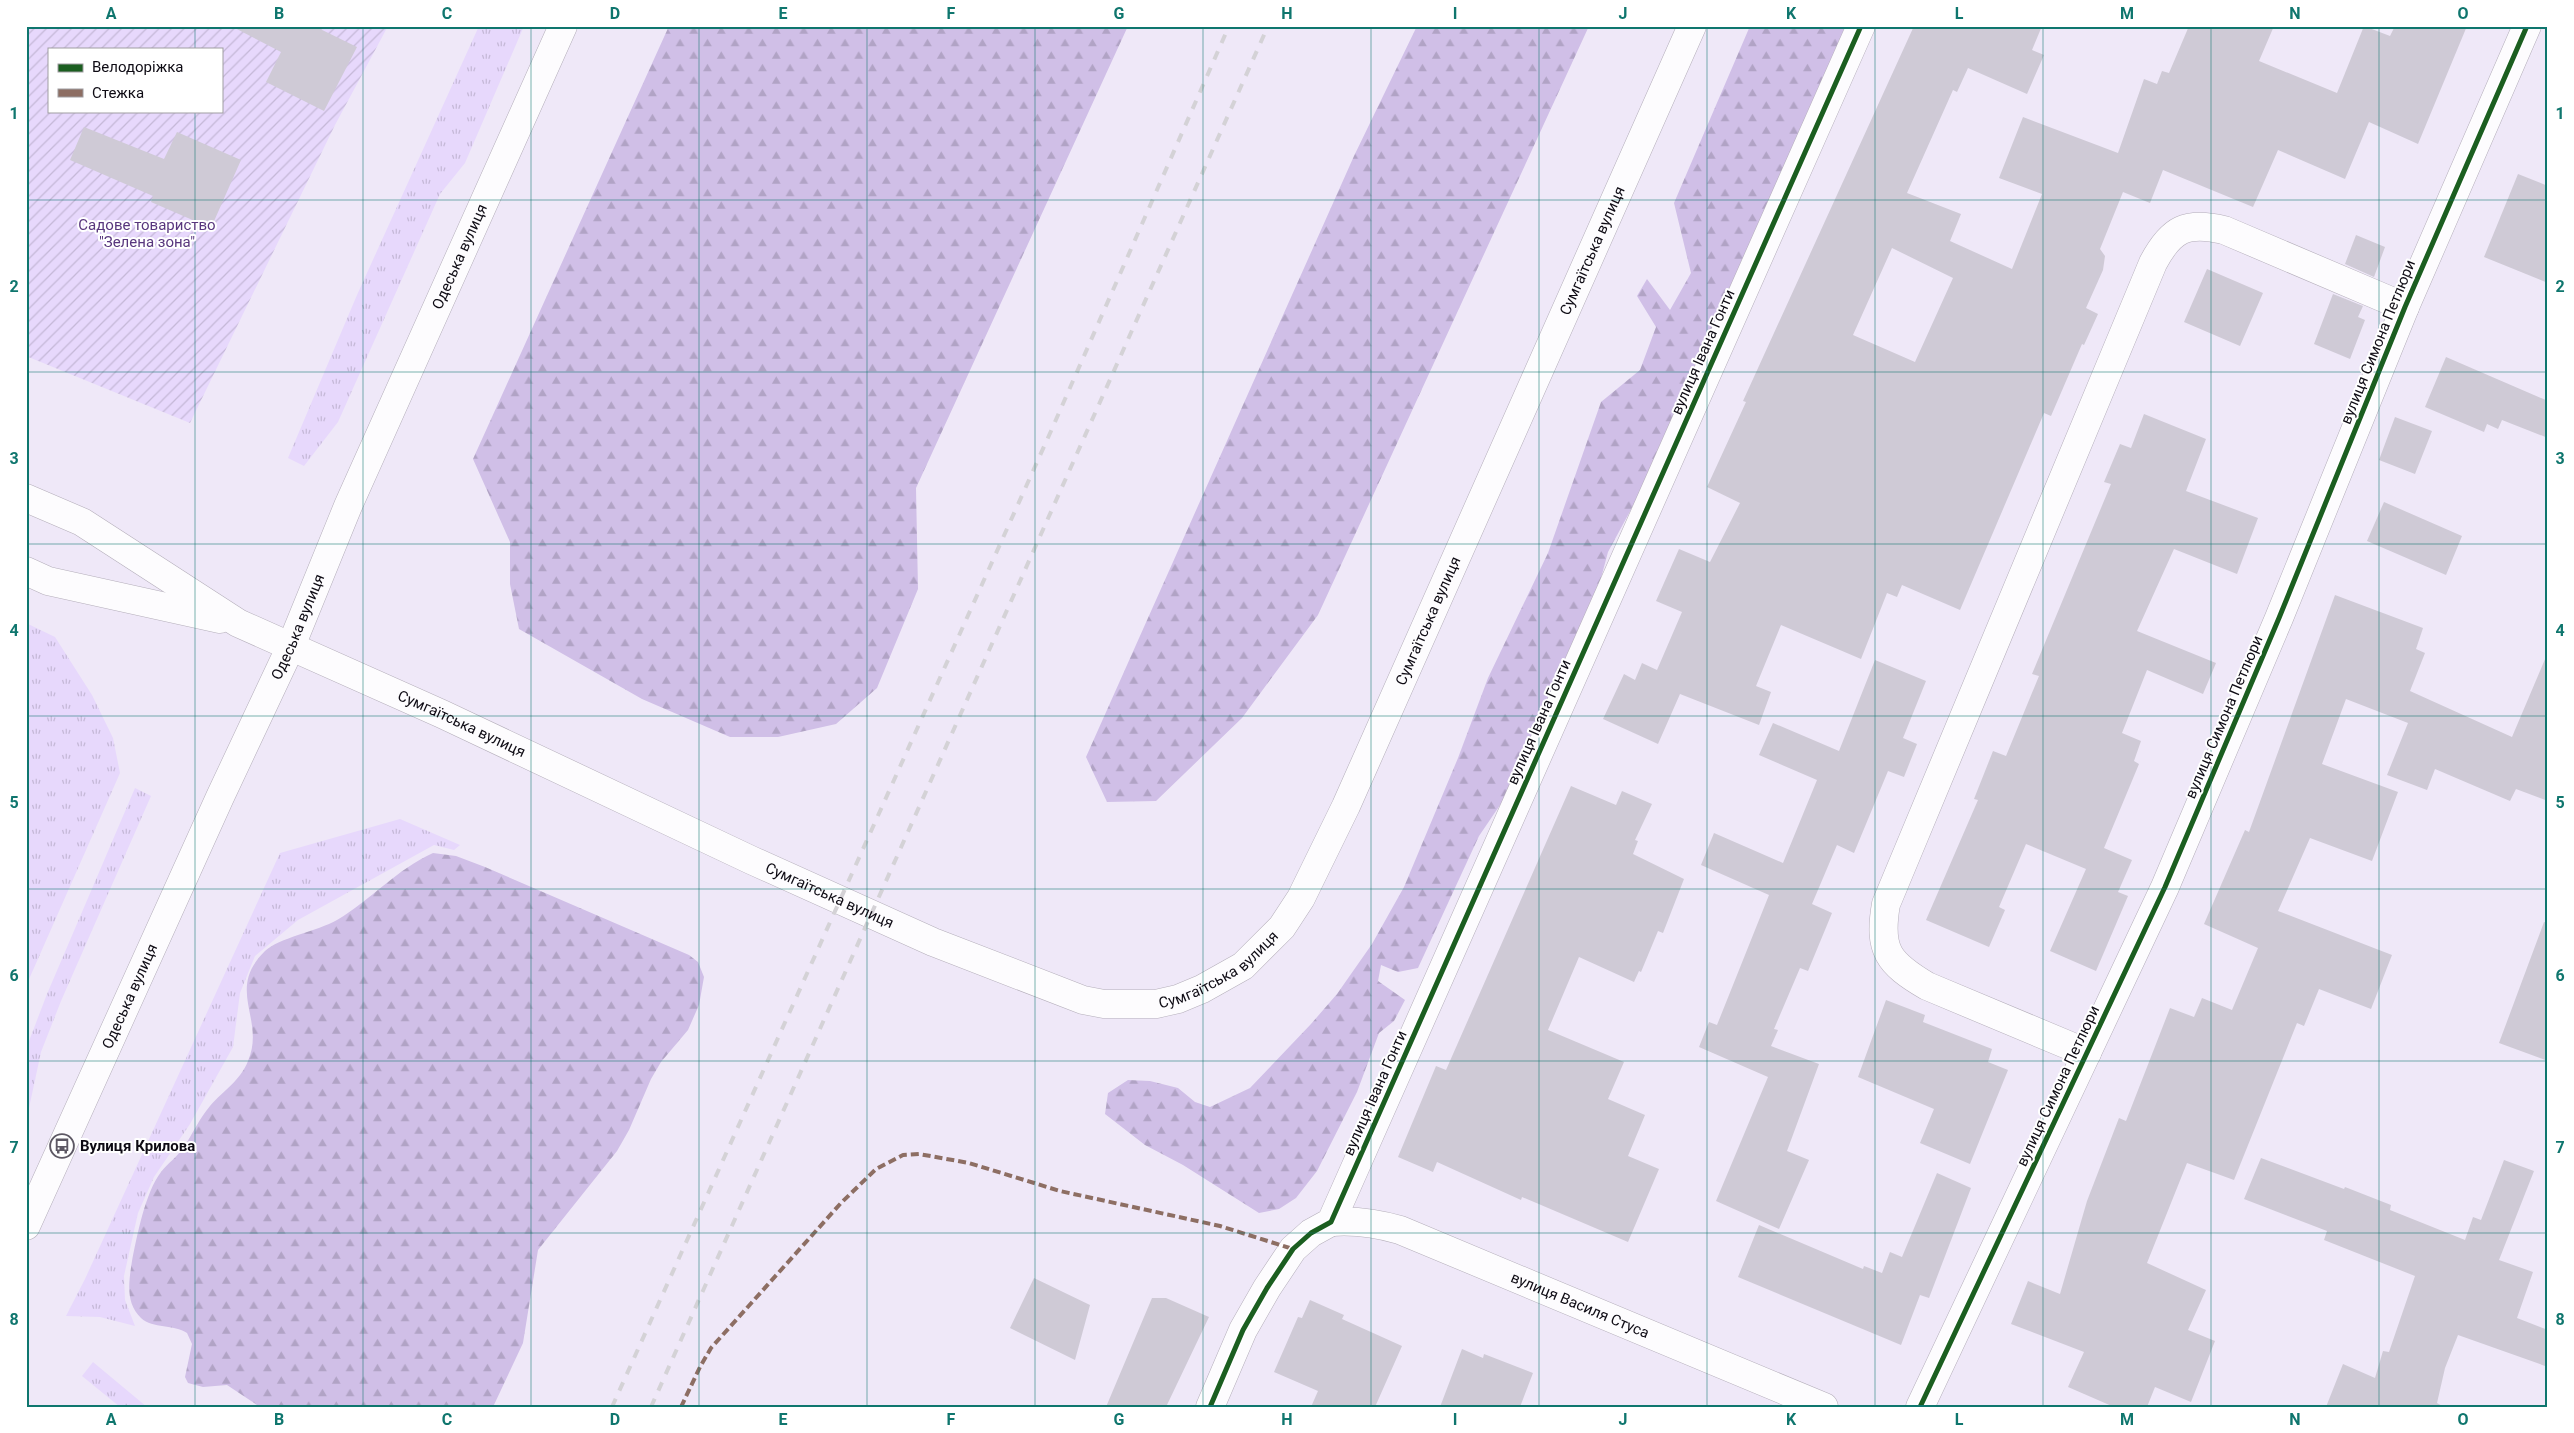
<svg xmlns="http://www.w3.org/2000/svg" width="2574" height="1433" font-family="Roboto,sans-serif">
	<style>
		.grass { fill: url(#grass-tufts) }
		.forest { fill: url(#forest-firs) }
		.garden { fill: url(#garden-furrows); fill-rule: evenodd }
		.building { fill: #cfcad6; fill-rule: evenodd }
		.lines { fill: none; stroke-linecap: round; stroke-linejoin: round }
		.minor-casing { stroke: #b4aeba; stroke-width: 29 }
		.secondary-casing { stroke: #b4aeba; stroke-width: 29 }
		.primary-casing { stroke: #b4aeba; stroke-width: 29 }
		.minor { stroke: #fdfcfe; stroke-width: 28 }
		.secondary { stroke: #fdfcfe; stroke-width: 28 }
		.primary { stroke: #fdfcfe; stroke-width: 28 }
		.rail { stroke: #d4d2d6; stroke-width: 4; stroke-dasharray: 9 9; stroke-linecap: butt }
		.quiet { stroke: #8d6e63; stroke-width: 4; stroke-dasharray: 8 4; stroke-linecap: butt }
		.cycleway-casing { stroke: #fff; stroke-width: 8 }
		.cycleway { stroke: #1b5e20; stroke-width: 5 }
		.grid { fill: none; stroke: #0f766e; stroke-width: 1; stroke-opacity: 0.55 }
		.labels { text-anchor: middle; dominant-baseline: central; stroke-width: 4; stroke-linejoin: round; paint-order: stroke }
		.park-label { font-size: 15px; fill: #58367d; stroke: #fff }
		.street-label { font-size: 15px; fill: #0e0b14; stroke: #fff }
		.poi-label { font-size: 15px; font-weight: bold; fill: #0e0b14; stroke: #fff; text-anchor: start }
		.neatline { fill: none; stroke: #0f766e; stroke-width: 2 }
		.grid-label { font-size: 16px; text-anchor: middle; font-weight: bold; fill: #0f766e }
	</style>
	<defs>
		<pattern id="grass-tufts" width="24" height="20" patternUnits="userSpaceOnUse" patternTransform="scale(1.25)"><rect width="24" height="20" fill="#e7d8fc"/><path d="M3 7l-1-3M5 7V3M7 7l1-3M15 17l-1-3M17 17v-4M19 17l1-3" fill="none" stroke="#c5b8d7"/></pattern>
		<pattern id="forest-firs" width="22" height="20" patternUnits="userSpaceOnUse" patternTransform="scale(1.25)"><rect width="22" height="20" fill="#d0bfe7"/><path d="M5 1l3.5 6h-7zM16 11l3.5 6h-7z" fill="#b1a3c5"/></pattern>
		<pattern id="garden-furrows" width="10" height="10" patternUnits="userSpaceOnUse" patternTransform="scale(1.25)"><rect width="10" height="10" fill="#e7d8fc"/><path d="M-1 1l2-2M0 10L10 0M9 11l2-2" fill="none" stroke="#c5b8d7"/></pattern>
	</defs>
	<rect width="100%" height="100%" fill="#efe8f8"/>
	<!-- grass -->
	<path class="grass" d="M479,26H524L465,163L440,194L338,422L304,466L288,458L357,295Z
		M26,623L55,637L92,695L113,738L120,773L26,986Z
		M135,788L151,796L61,1001L41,1052L26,1122V1049L47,994Z
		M400,819L460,845L454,850L434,845L298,920L255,956L240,993L233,1047L190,1124L154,1177L138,1213L124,1276L125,1300L135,1326L100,1317L66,1316L85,1279L280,853Z
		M93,1362L147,1407H120L82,1376Z"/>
	<!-- forest -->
	<path class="forest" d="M669,26H1128L916,488L918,589L877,688L836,724L778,737H730L642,699L519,629L510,584V542L473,459Z
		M1417,26H1589L1318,615L1242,718L1156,801L1107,802L1086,757L1354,156Z
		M1750,26H1852L1648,478L1608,552L1593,608L1517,780L1479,836L1418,968L1398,972L1381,965L1378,981L1405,1000L1394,1021L1379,1033L1357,1092L1317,1171L1296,1198L1279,1209L1259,1213L1183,1165L1145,1145L1105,1114L1108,1093L1128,1080L1150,1081L1178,1088L1195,1102L1210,1107L1250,1088L1311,1024L1337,994L1372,944L1404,887L1458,758L1488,678L1548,553L1601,402L1640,370L1656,327L1637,296L1647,279L1670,310L1691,273L1674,203Z
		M433,853L456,856L485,867L689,955L698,962L704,977L699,1005L688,1030L661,1062L651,1079L629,1130L617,1151L538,1250L523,1343L493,1407H260L227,1385L203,1387L188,1383L185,1377L192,1344L187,1333C174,1324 153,1329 141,1318C125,1303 129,1281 132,1261C137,1236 145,1193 161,1172C168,1163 177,1157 184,1147C193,1133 199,1119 210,1106C224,1090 240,1081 248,1061C266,1019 225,990 265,951C278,938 318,931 337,920C371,900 397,869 433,853Z"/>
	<!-- garden -->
	<path class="garden" d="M26,26H388L335,125L190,423L26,356ZM49,49H221V111H49Z"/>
	<!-- building -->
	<path class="building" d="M231,26H314L357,47L324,111L266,82L281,52Z
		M1914,26H2042L2032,50L2044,55L2027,94L1968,68L1957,92L1953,90L1907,193L1961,214L1950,241L2012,269L2042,194L1999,178L2023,117L2118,153L2144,79L2157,84L2162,71L2169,73L2189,26H2274L2259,61L2337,93L2364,26L2390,36L2395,26H2467L2418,144L2369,122L2345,179L2278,150L2253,207L2163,170L2150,203L2123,192L2100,249L2105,256L2103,270L2086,308L2098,314L2084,345L2082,344L2051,416L2044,413L1960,610L1902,585L1897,597L1887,593L1861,659L1781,625L1756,686L1771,692L1759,725L1680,694L1658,744L1603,719L1624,674L1635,680L1642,663L1657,670L1682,612L1656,601L1679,549L1710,562L1740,503L1707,487L1746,402L1743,401ZM1892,248L1953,278L1915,362L1853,335Z
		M84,127L164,159L177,132L241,160L211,228L151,202L153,196L70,160Z
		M2518,174L2548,186V283L2484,257Z
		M2356,235L2385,247L2374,277L2345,264Z
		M2207,269L2263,293L2240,346L2184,322Z
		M2333,294L2363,306L2358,317L2365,320L2350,359L2314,344Z
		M2446,357L2548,401V438L2502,420L2498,429L2487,424L2484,432L2425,407Z
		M2144,414L2206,439L2186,491L2258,518L2237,574L2174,549L2137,631L2216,663L2203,694L2147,670L2122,733L2141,741L2134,761L2139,764L2104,848L2132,860L2118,892L2128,896L2096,971L2050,951L2086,869L2026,844L1999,907L2005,910L1989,947L1926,920L1978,800L1974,799L1993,751L2006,756L2039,676L2032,674L2111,484L2104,482L2120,444L2131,448Z
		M2395,417L2432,431L2415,474L2379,460Z
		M2384,502L2462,536L2446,575L2367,541Z
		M2335,595L2423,628L2416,649L2425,653L2410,691L2512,737L2548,652V801L2516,789L2510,801L2435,769L2427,790L2387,775L2408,723L2346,699L2322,764L2398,792L2372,861L2310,838L2278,911L2392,955L2371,1009L2319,989L2304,1026L2297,1023L2234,1180L2187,1163L2147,1263L2206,1290L2188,1330L2215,1341L2191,1402L2155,1387L2147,1407H2114L2068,1387L2084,1352L2011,1324L2028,1281L2060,1294L2087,1201L2119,1118L2126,1121L2170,1008L2194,1017L2202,998L2232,1010L2258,948L2204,924L2245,830L2249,832Z
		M1875,660L1926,681L1903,738L1917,744L1904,777L1888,771L1854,853L1837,845L1812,904L1832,913L1808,971L1800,968L1774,1029L1778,1030L1771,1046L1819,1064L1787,1151L1809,1160L1779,1229L1716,1201L1768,1077L1699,1047L1709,1022L1717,1025L1769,895L1701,865L1714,833L1783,863L1817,780L1759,755L1773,723L1839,751Z
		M1571,786L1616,805L1622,791L1652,804L1635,840L1638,841L1633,854L1684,879L1663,933L1658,931L1641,972L1639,971L1634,982L1579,957L1548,1030L1624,1062L1608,1099L1645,1115L1628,1156L1659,1169L1628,1242L1522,1197L1521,1200L1437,1162L1433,1172L1398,1157L1436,1066L1446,1070Z
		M2544,922L2548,923V1061L2499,1043Z
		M1886,1000L1925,1015L1923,1022L1992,1049L1988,1062L2008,1070L1970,1164L1920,1143L1934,1109L1858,1077Z
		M2261,1158L2344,1189L2345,1187L2391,1205L2390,1210L2465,1240L2473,1217L2481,1220L2504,1160L2534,1171L2499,1260L2533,1272L2517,1318L2548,1330V1367L2458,1335L2445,1368L2437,1403L2444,1407H2326L2343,1364L2375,1378L2383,1351L2389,1352L2415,1276L2324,1240L2327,1231L2244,1199Z
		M1937,1173L1971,1188L1929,1298L1920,1295L1901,1345L1738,1277L1759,1225L1863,1269L1864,1266L1882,1273L1890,1252L1902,1257Z
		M1034,1278L1090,1305L1075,1360L1010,1328Z
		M1152,1298H1166L1209,1317L1166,1407H1106Z
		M1310,1300L1344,1315L1342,1319L1402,1346L1375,1407H1311L1318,1391L1274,1372L1298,1317L1302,1318Z
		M1462,1349L1483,1358L1484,1354L1533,1373L1520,1407H1440Z"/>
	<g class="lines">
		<!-- minor casing -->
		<g class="minor-casing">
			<g id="minor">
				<path d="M2087,1053L1927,986C1888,963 1878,950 1886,904L2153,263C2171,229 2186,221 2224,230L2405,307"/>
				<path id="s1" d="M1331,1222C1356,1220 1376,1223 1400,1230L1824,1407"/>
				<path d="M1210,1407L1243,1330L1267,1288L1293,1249L1311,1233L1331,1222L1861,26"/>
				<path d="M1920,1407L2165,887L2279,618L2405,307L2527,26"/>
			</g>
		</g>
		<!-- secondary casing -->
		<g class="secondary-casing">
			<g id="secondary">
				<path id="s2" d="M26,1226L220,797L291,646L348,506L563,26"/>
			</g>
		</g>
		<!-- primary casing -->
		<g class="primary-casing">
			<g id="primary">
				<path id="s3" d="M26,498L82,522L238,623L442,714L751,860L933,942L1083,1000L1104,1004H1156L1178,999L1202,989L1243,966L1282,927L1301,898L1346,806L1692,26"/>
				<path d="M26,571L48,581L220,619"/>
			</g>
		</g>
		<!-- minor -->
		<use href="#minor" class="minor"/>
		<!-- secondary -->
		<use href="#secondary" class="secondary"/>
		<!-- primary -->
		<use href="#primary" class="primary"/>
		<!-- rail -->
		<path class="rail" d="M612,1407L1051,431L1229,26
			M651,1407L1268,26"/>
		<!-- quiet -->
		<path class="quiet" d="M681,1407L700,1367L711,1348L841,1203L876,1169L903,1155L919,1154L969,1163L1060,1191L1220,1226L1293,1249"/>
		<!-- cycleway casing -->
		<g class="cycleway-casing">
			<path id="cycleway" d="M1210,1407L1243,1330L1267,1288L1293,1249L1311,1233L1331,1222L1861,26
				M1920,1407L2165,887L2279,618L2405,307L2527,26"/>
		</g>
		<!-- cycleway -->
		<use href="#cycleway" class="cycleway"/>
	</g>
	<!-- grid -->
	<path class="grid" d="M195,26V49M363,26V1407M531,26V1407M699,26V1407M867,26V1407M1035,26V1407M1203,26V1407M1371,26V1407M1539,26V1407M1707,26V1407M1875,26V1407M2043,26V1407M2211,26V1407M2379,26V1407M195,111V1407M26,200H2548M26,372H2548M26,544H2548M26,716H2548M26,889H2548M26,1061H2548M26,1233H2548"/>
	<!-- icons -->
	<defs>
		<g id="bus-ring" transform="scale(1.25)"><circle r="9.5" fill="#fff" stroke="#5d5864" stroke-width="1.5"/><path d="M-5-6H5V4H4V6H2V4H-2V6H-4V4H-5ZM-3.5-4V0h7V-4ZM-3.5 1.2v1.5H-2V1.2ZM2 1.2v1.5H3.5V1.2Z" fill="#5d5864"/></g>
	</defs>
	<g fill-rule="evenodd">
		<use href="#bus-ring" x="62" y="1146"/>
	</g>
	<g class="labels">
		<!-- park labels -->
		<g class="park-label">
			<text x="147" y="225">Садове товариство<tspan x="147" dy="17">"Зелена зона"</tspan></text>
		</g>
		<!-- street labels -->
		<g class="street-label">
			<text stroke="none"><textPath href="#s3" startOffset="2141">Сумгаїтська вулиця</textPath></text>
			<text stroke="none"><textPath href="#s2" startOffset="1062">Одеська вулиця</textPath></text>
			<text transform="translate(2378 342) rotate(-68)">вулиця Симона Петлюри</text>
			<text transform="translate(1703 352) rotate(-66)">вулиця Івана Гонти</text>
			<text stroke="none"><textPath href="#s3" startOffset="1736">Сумгаїтська вулиця</textPath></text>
			<text stroke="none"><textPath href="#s2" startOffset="658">Одеська вулиця</textPath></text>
			<text transform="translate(2224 717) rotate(-67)">вулиця Симона Петлюри</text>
			<text transform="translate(1539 722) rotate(-66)">вулиця Івана Гонти</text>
			<text stroke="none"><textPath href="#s3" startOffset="492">Сумгаїтська вулиця</textPath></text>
			<text stroke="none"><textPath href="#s3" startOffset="898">Сумгаїтська вулиця</textPath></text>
			<text stroke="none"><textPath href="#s3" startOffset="1318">Сумгаїтська вулиця</textPath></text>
			<text stroke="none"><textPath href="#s2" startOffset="252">Одеська вулиця</textPath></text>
			<text transform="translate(2058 1086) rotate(-65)">вулиця Симона Петлюри</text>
			<text transform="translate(1375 1093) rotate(-66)">вулиця Івана Гонти</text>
			<text stroke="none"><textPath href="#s1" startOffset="265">вулиця Василя Стуса</textPath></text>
		</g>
		<!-- poi labels -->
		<g class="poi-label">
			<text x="80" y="1146">Вулиця Крилова</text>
		</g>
	</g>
	<!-- border -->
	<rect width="2574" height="1433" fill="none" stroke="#ffffff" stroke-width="55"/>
	<!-- legend -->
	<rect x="48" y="48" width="175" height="65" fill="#ffffff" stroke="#9f9da1"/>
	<rect x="58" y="64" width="25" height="8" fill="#1b5e20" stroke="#9f9da1"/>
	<text x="92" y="72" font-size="15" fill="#0e0b14">Велодоріжка</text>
	<rect x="58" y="89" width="25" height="8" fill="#8d6e63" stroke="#9f9da1"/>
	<text x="92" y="98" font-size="15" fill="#0e0b14">Стежка</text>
	<rect x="28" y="28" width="2518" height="1378" class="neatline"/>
	<g class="grid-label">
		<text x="111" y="19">A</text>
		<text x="279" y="19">B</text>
		<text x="447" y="19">C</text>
		<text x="615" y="19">D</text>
		<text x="783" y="19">E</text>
		<text x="951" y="19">F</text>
		<text x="1119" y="19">G</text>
		<text x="1287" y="19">H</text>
		<text x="1455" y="19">I</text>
		<text x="1623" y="19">J</text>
		<text x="1791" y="19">K</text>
		<text x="1959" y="19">L</text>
		<text x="2127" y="19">M</text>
		<text x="2295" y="19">N</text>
		<text x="2463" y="19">O</text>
		<text x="14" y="119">1</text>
		<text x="2560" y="119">1</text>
		<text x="14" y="292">2</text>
		<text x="2560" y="292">2</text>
		<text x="14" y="464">3</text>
		<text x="2560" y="464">3</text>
		<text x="14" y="636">4</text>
		<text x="2560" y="636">4</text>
		<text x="14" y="808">5</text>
		<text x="2560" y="808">5</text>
		<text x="14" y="981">6</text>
		<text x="2560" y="981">6</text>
		<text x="14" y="1153">7</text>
		<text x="2560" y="1153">7</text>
		<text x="14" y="1325">8</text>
		<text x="2560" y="1325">8</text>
		<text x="111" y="1425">A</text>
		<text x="279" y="1425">B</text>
		<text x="447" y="1425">C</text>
		<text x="615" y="1425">D</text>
		<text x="783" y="1425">E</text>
		<text x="951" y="1425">F</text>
		<text x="1119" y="1425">G</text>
		<text x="1287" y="1425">H</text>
		<text x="1455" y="1425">I</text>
		<text x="1623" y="1425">J</text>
		<text x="1791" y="1425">K</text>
		<text x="1959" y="1425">L</text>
		<text x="2127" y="1425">M</text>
		<text x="2295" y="1425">N</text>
		<text x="2463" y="1425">O</text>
	</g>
</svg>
